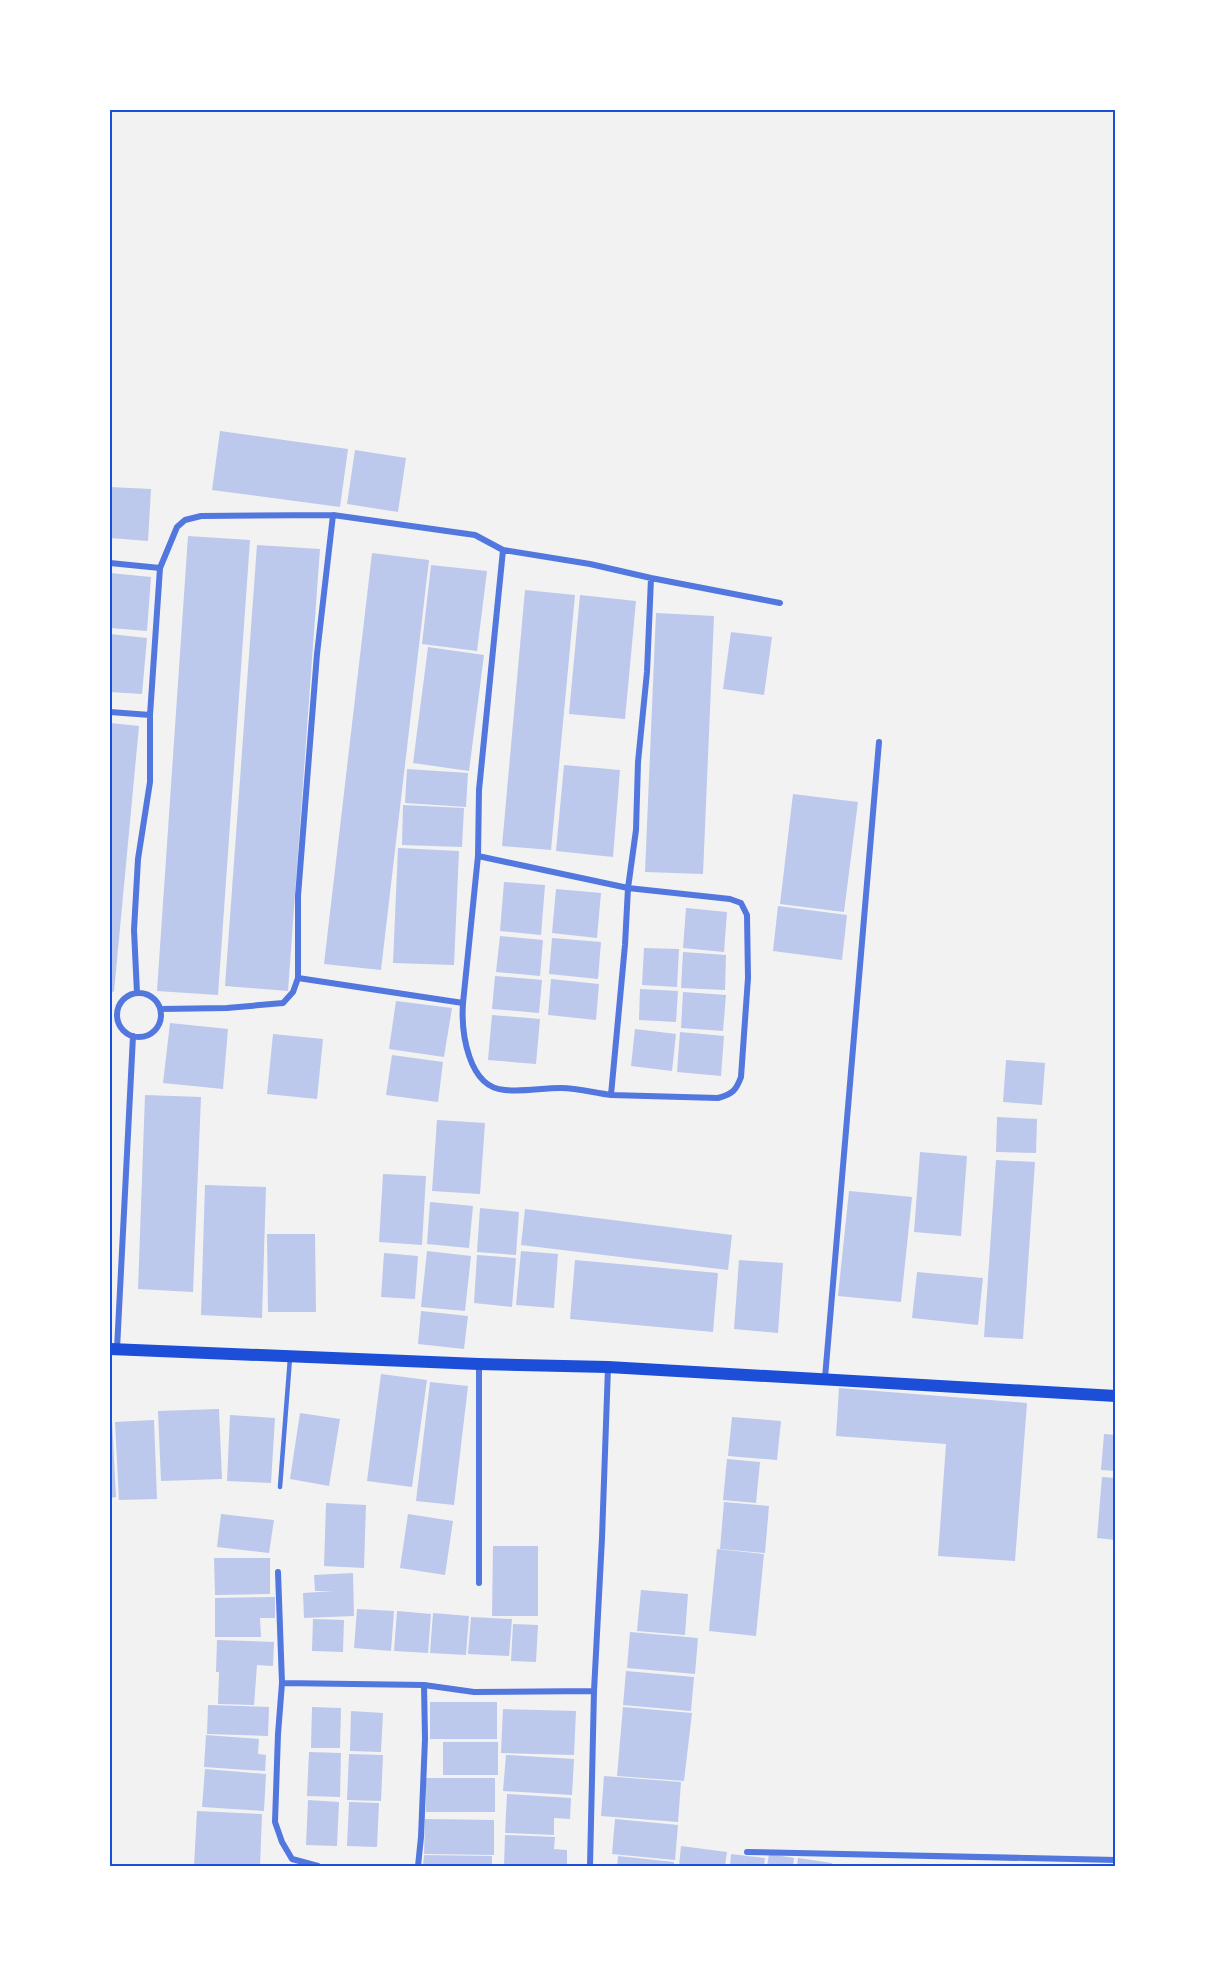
<svg xmlns="http://www.w3.org/2000/svg" width="1225" height="1976" font-family="Montserrat,sans-serif">
	<style>
		.building { fill: #bdc9ec }
		.lines { fill: none; stroke-linecap: round; stroke-linejoin: round }
		.service { stroke: #5277de; stroke-width: 4.5 }
		.minor { stroke: #5277de; stroke-width: 6 }
		.secondary { stroke: #1d4ed8; stroke-width: 12 }
		.neatline { fill: none; stroke: #1d4ed8; stroke-width: 2 }
	</style>
	<rect width="100%" height="100%" fill="#f2f2f2"/>
	<!-- building -->
	<path class="building" d="M220,431L348,449L340,507L212,490Z
		M355,450L406,458L398,512L347,504Z
		M110,487L151,489L148,541L110,538Z
		M188,536L250,540L218,995L157,991Z
		M257,545L320,549L288,991L225,986Z
		M372,553L429,560L381,970L324,964Z
		M431,565L487,571L477,651L422,644Z
		M110,573L151,577L147,631L110,628Z
		M525,590L575,595L551,850L502,846Z
		M580,595L636,601L625,719L569,714Z
		M656,613L714,616L703,874L645,872Z
		M731,632L772,637L764,695L723,689Z
		M110,634L147,638L142,694L110,692Z
		M428,647L484,655L469,771L413,763Z
		M110,723L139,726L114,992L110,991Z
		M564,765L620,770L613,857L556,851Z
		M407,769L468,773L466,807L405,803Z
		M793,794L858,802L844,912L780,904Z
		M403,805L464,808L462,847L402,845Z
		M398,848L459,851L454,965L393,963Z
		M504,882L545,885L541,935L500,931Z
		M556,889L601,893L597,938L552,933Z
		M778,906L847,915L842,960L773,951Z
		M686,908L727,912L724,952L683,948Z
		M500,936L543,940L540,976L496,972Z
		M552,938L601,942L598,979L549,974Z
		M644,948L679,949L677,987L642,985Z
		M683,952L726,955L725,990L681,988Z
		M495,976L542,980L539,1013L492,1009Z
		M551,979L599,984L596,1020L548,1015Z
		M640,989L678,991L676,1022L639,1020Z
		M683,992L726,995L723,1031L681,1028Z
		M396,1001L452,1008L444,1057L389,1049Z
		M492,1015L540,1019L536,1064L488,1060Z
		M170,1023L228,1029L223,1089L163,1083Z
		M635,1029L676,1034L672,1071L631,1066Z
		M680,1032L724,1036L721,1076L677,1072Z
		M273,1034L323,1039L317,1099L267,1094Z
		M392,1055L443,1062L438,1102L386,1095Z
		M1006,1060L1045,1063L1042,1105L1003,1102Z
		M145,1095L201,1097L193,1292L138,1289Z
		M997,1117L1037,1119L1036,1153L996,1152Z
		M437,1120L485,1123L480,1194L432,1191Z
		M920,1152L967,1156L961,1236L914,1232Z
		M996,1160L1035,1162L1023,1339L984,1337Z
		M383,1174L426,1176L422,1245L379,1242Z
		M205,1185L266,1187L262,1318L201,1315Z
		M849,1191L912,1197L901,1302L838,1296Z
		M430,1202L473,1206L469,1248L427,1244Z
		M480,1208L519,1212L516,1255L477,1252Z
		M525,1209L732,1235L728,1270L521,1245Z
		M267,1234H315L316,1312H268Z
		M427,1251L471,1256L465,1311L421,1307Z
		M521,1251L558,1254L554,1308L516,1305Z
		M384,1253L418,1256L415,1299L381,1297Z
		M477,1255L516,1258L512,1307L474,1303Z
		M575,1260L718,1273L713,1332L570,1319Z
		M739,1260L783,1263L778,1333L734,1329Z
		M917,1272L983,1278L978,1325L912,1318Z
		M421,1311L468,1316L464,1349L418,1344Z
		M381,1374L427,1380L412,1487L367,1481Z
		M430,1382L468,1386L454,1505L416,1501Z
		M839,1388L1027,1403L1015,1561L938,1556L946,1444L836,1436Z
		M219,1409L222,1479L161,1481L158,1411Z
		M300,1413L340,1419L329,1486L290,1479Z
		M230,1415L275,1418L271,1483L227,1481Z
		M732,1417L781,1421L777,1460L728,1456Z
		M110,1419H112L116,1497L110,1498Z
		M154,1420L157,1499L119,1500L115,1422Z
		M1104,1434L1116,1435V1471L1101,1470Z
		M727,1459L760,1462L756,1503L723,1500Z
		M1102,1477L1116,1478V1540L1097,1538Z
		M724,1502L769,1506L765,1553L720,1549Z
		M326,1503L366,1505L364,1568L324,1566Z
		M221,1514L274,1520L269,1553L217,1547Z
		M408,1514L453,1521L445,1575L400,1568Z
		M493,1546H538V1616H492Z
		M717,1549L764,1554L756,1636L709,1631Z
		M214,1558H270V1594L215,1595Z
		M353,1573L354,1616L304,1618L303,1593L334,1591H315L314,1575Z
		M641,1590L688,1594L685,1635L637,1631Z
		M275,1597V1618H260L261,1637H215V1598Z
		M357,1609L394,1611L391,1651L354,1648Z
		M397,1611L431,1614L428,1653L394,1651Z
		M433,1613L469,1616L466,1655L430,1653Z
		M471,1617L512,1619L509,1656L468,1654Z
		M313,1619L344,1620L343,1652L312,1651Z
		M513,1624L538,1625L536,1662L511,1661Z
		M630,1632L698,1638L695,1674L627,1668Z
		M217,1640L274,1642L273,1666L257,1665L254,1705L218,1704L219,1672H216Z
		M626,1671L694,1677L691,1711L623,1705Z
		M430,1702H497V1739H430Z
		M208,1705L269,1707L268,1736L207,1734Z
		M312,1707L341,1708L340,1748H311Z
		M623,1707L692,1713L684,1781L617,1776Z
		M503,1709L576,1711L574,1755L501,1753Z
		M351,1711L383,1713L381,1752L350,1751Z
		M206,1735L259,1739L258,1754L266,1755L265,1771L204,1767Z
		M443,1742H498V1775H443Z
		M309,1752L341,1753L340,1797L307,1796Z
		M349,1754L383,1755L381,1801L347,1800Z
		M506,1755L574,1759L572,1795L503,1791Z
		M205,1769L266,1774L264,1811L202,1807Z
		M604,1776L681,1782L678,1822L601,1816Z
		M426,1778H495V1812H426Z
		M507,1794L571,1798L570,1819L554,1818V1835L505,1833Z
		M308,1800L339,1802L337,1846L306,1845Z
		M349,1802L379,1803L377,1847L347,1846Z
		M197,1811L262,1814L260,1866H194Z
		M425,1819L494,1820V1855L424,1854Z
		M615,1819L678,1825L675,1860L612,1854Z
		M505,1835L555,1837L554,1849L567,1850V1866H504Z
		M681,1846L727,1852L725,1866H679Z
		M731,1854L765,1858L764,1866H730Z
		M769,1854L794,1858L793,1866H767Z
		M424,1855L492,1856V1866H423Z
		M618,1856L674,1862V1866H617Z
		M798,1858L832,1863L831,1866H797Z"/>
	<g class="lines">
		<!-- service -->
		<path class="service" d="M280,1487L290,1358"/>
		<!-- minor -->
		<path class="minor" d="M503,550L590,564L651,578L780,603
			M110,563L160,568L150,715
			M160,568L177,527L185,520L201,516L333,515L317,654L298,896V978L293,992L283,1003L227,1008L161,1009
			M110,712L150,715V782L138,859L134,930L137,993
			M478,856L628,888L730,899L741,903L747,915L748,978L741,1077C736,1091 732,1094 718,1098L611,1095
			M298,978L463,1003L478,856L479,790L503,550L475,535L333,515
			M117 1015a22 22 0 1 1 44 0a22 22 0 1 1-44 0Z
			M463,1003C461,1032 468,1088 505,1090C523,1092 542,1088 561,1088C577,1088 595,1093 611,1095L625,945L628,888L636,830L638,762L647,672L651,578
			M117,1349L133,1036
			M825,1378L879,742
			M278,1572L282,1683L424,1685L474,1692L594,1691
			M479,1583V1364
			M282,1683L278,1734L275,1822L282,1842L292,1859L318,1866
			M747,1852L1116,1860
			M418,1866L421,1837L425,1739L424,1685
			M590,1866L594,1691L602,1538L608,1367"/>
		<!-- secondary -->
		<path class="secondary" d="M110,1349L479,1364L608,1367L1116,1396"/>
	</g>
	<!-- border -->
	<rect width="1225" height="1976" fill="none" stroke="#ffffff" stroke-width="222"/>
	<rect x="111" y="111" width="1003" height="1754" class="neatline"/>
</svg>
